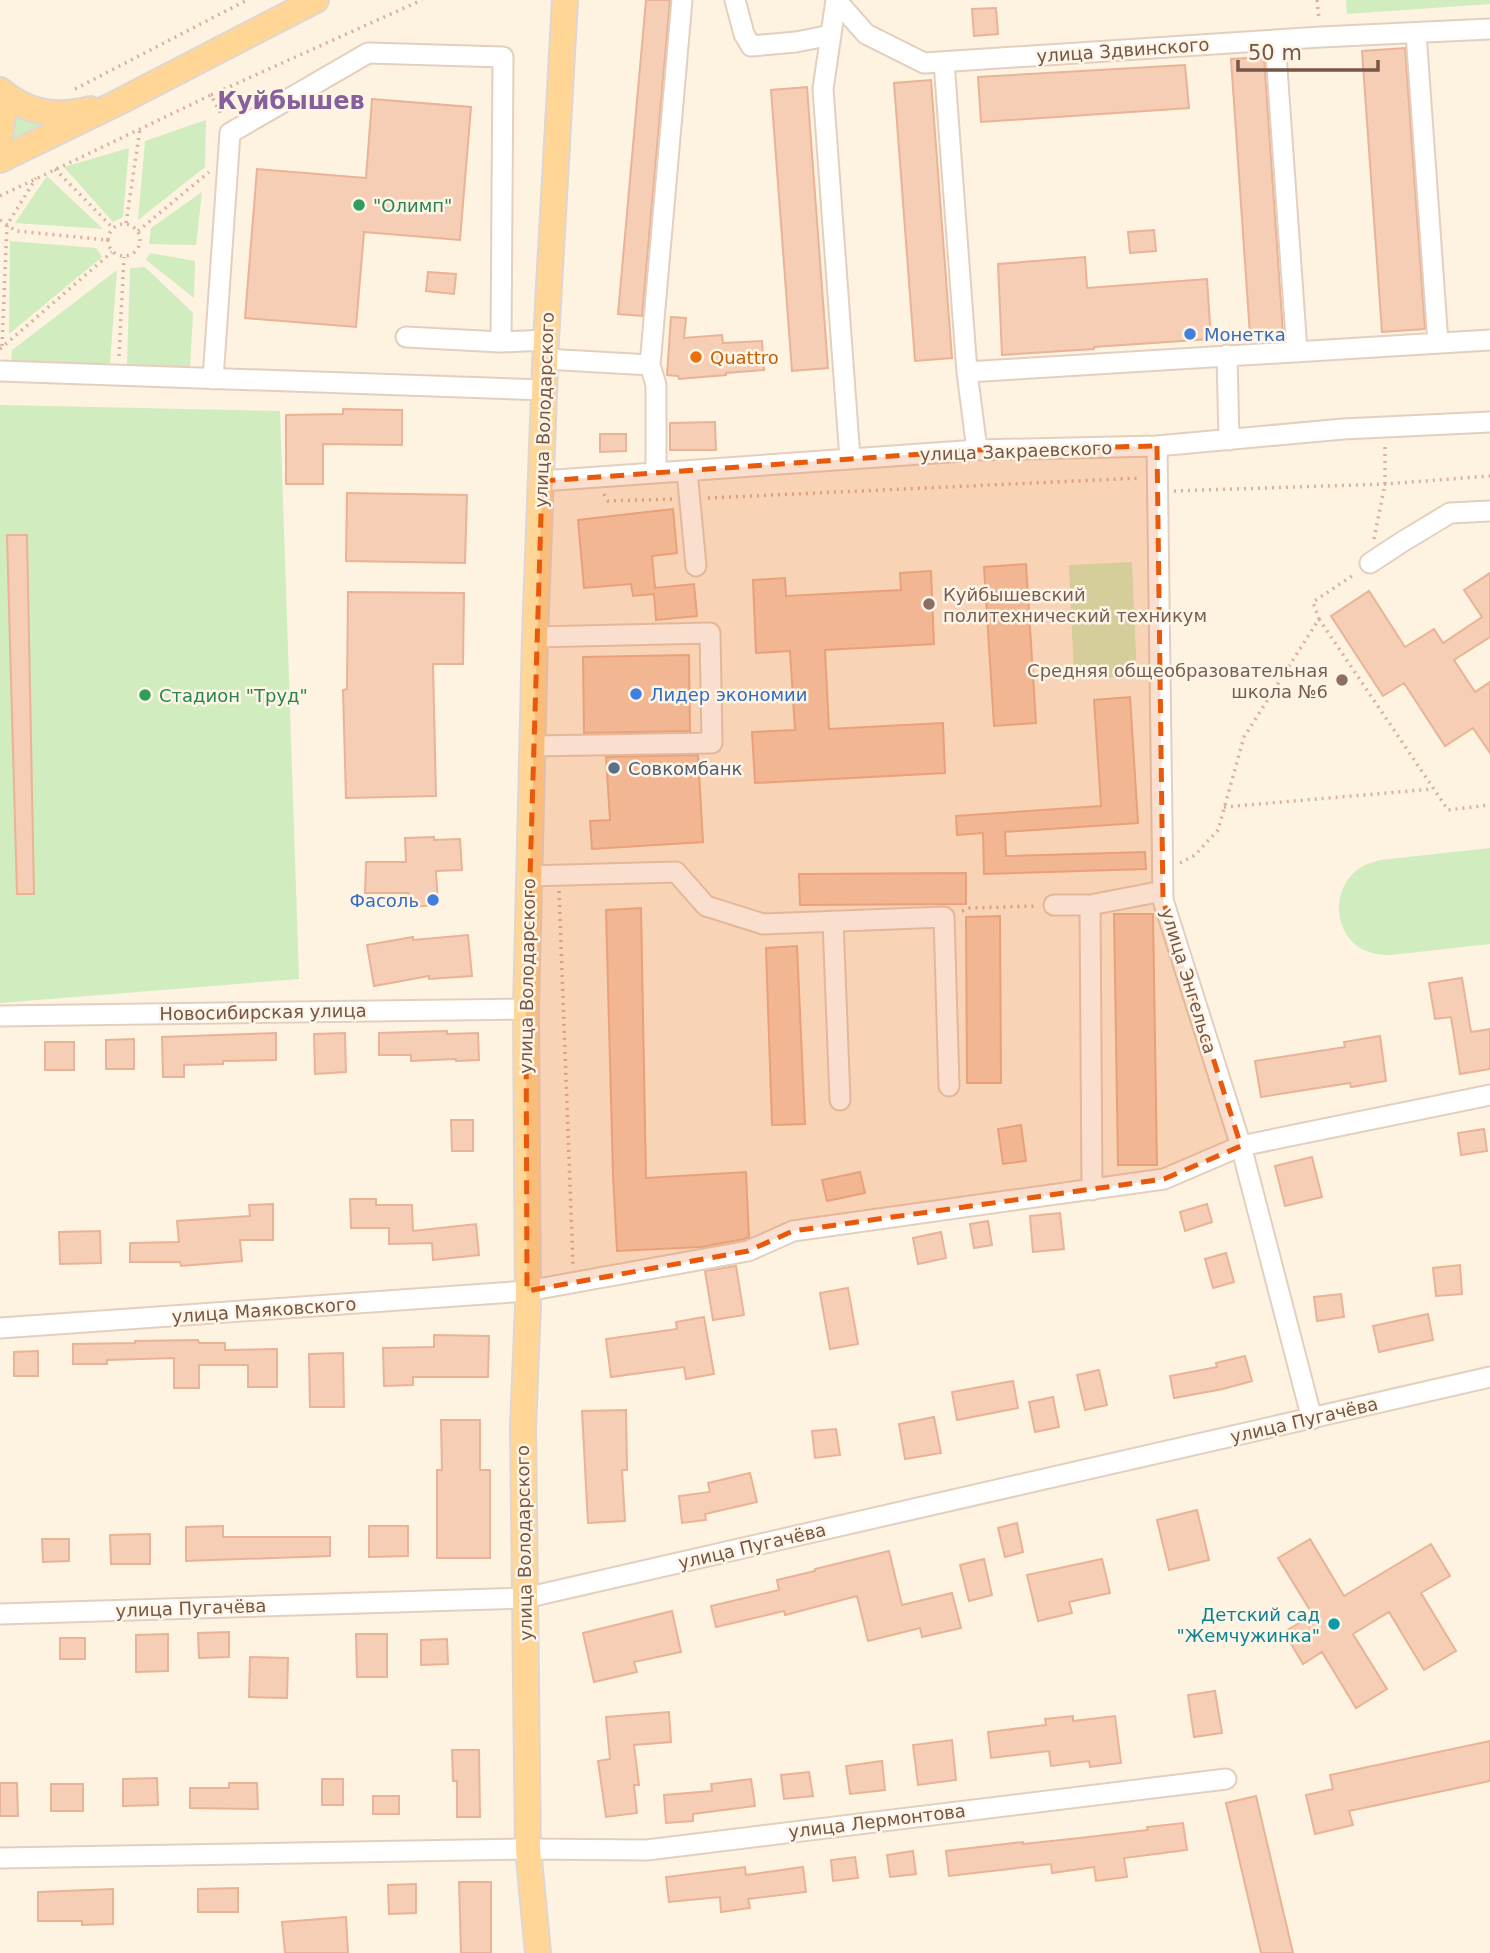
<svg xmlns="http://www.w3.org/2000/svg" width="1490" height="1953" font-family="'DejaVu Sans',sans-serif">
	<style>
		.green { fill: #d1ecbe }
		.building { fill: #f5ceb5; stroke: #e9b395; stroke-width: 2 }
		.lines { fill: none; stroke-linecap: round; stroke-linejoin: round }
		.minor-casing { stroke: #e4cfbe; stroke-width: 23 }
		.major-casing { stroke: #ded6d3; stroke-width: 28 }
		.path { stroke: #dab199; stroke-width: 3.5; stroke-dasharray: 2 5; stroke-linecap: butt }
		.minor { stroke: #fff; stroke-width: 19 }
		.major { stroke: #ffd695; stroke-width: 24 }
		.marked { fill: #e8590c; fill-opacity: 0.2; stroke: #e8590c; stroke-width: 5; stroke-dasharray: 14 9; stroke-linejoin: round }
		.leisure-dot { fill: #2e9e5b; stroke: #fff5e7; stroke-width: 2.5 }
		.shop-dot { fill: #3f7fe0; stroke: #fff5e7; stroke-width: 2.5 }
		.food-dot { fill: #e8710a; stroke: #fff5e7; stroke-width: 2.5 }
		.education-dot { fill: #8d6e63; stroke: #fff5e7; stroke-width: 2.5 }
		.service-dot { fill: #5c6f8a; stroke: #fff5e7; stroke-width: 2.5 }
		.culture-dot { fill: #0f9aa8; stroke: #fff5e7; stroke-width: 2.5 }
		.labels { text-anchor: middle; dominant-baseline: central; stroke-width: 5; stroke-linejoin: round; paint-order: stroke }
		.street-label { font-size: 18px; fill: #765646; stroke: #fff5e7 }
		.leisure-label { font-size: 18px; fill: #27864d; stroke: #fff5e7; text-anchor: start }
		.shop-label { font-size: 18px; fill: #366cbe; stroke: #fff5e7; text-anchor: start }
		.food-label { font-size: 18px; fill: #c56008; stroke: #fff5e7; text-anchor: start }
		.education-label { font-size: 18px; fill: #785e54; stroke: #fff5e7; text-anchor: start }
		.service-label { font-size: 18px; fill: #4e5e75; stroke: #fff5e7; text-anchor: start }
		.culture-label { font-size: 18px; fill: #0d838f; stroke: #fff5e7; text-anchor: end }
		.district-label { font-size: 24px; font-weight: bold; fill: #86609a; stroke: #fff5e7 }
	</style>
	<rect width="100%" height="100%" fill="#fef2e0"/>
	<!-- green -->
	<path class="green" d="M1346,0H1490V4L1347,14Z
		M12,111L53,121L13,139Z
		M206,120L205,167L138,220L145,141Z
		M129,148L123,217L113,222L64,167Z
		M47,176L103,229H104L15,223Z
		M202,192L196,245L149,244L151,228Z
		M10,241L96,248L102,257L9,334Z
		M150,253L195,261L194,298L146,260Z
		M145,267L193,313L190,367L127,366L130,268Z
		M117,270L110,363H11L12,350Z
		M0,405L280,411L299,979L0,1003Z
		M1132,562L1137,676L1074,679L1069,565Z
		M1490,848V944L1391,955C1381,955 1373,954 1364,950C1330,933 1331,882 1365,865C1369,863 1375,862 1380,860Z"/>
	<!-- building -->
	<path class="building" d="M646,0H670L642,316L618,314Z
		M996,8L998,34L974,36L972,9Z
		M1405,48L1425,329L1382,332L1362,51Z
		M1264,57L1283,333L1250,335L1231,59Z
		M1185,65L1189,108L981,122L978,77Z
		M931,80L952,358L915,361L894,83Z
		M807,87L828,368L792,371L771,90Z
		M372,99L471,107L460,240L364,232L356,327L245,318L257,169L366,178Z
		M1154,230L1156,251L1130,253L1128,232Z
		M1085,257L1087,288L1207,279L1211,339L1094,347V349L1002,355L998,264Z
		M428,272L456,274L454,294L426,291Z
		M671,317L686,318L684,338L722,335L723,343L762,341L764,370L726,373V375L679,379L678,376L667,375Z
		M343,409L402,410V445L323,444V484H286V415L343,414Z
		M715,422L716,450H670V423Z
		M600,434H626V451L600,452Z
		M347,493L467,495L465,563L346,561Z
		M673,509L677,553L652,556L655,588L694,584L697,616L656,620L654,594L633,596L631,584L584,588L578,520Z
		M7,535H27L34,894H17Z
		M1026,564L1036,723L994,726L984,567Z
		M931,571L934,644L825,650L829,729L943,723L945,773L755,783L752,732L795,730L790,651L756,653L753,580L785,578L786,596L901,590L900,573Z
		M1490,573V637L1454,660L1475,692L1490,682V753L1473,728L1445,746L1404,683L1383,696L1331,616L1369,591L1405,647L1434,629L1443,643L1482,617L1464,590Z
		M348,592L464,593L463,664H433L436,796L346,798L343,690L347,689Z
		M689,655L690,731L584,733L583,657Z
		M1130,697L1138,823L1005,832L1006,856L1145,852L1146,869L984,874L983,833L957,835L956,816L1101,806L1094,700Z
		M698,755L703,842L592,849L590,821L610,820L606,757Z
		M434,837V840L460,839L462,870L436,871L438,905L409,907L408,893H365L366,862H406L405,838Z
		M966,873V904L800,905L799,874Z
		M641,908L646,1178L746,1172L749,1237L744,1239L701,1247L617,1251L613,1175L606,910Z
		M1114,914H1153L1157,1165H1118Z
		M1000,916L1001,1083H967L966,917Z
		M468,935L472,976L429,979V976L374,986L367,945L413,937V940Z
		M797,946L805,1124L772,1125L766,948Z
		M1462,978L1471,1032L1490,1029V1069L1460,1074L1451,1017L1435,1019L1429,983Z
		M447,1031V1034L478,1033L479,1060L456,1061V1059L411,1061V1055H379V1033Z
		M276,1033V1060L223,1061V1064L184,1065V1077H163L162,1037Z
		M345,1033L346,1072L315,1074L314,1034Z
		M1380,1036L1386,1081L1351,1087L1350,1083L1261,1097L1255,1061L1345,1047L1344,1042Z
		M134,1039V1069H106V1040Z
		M45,1042H74V1070H45Z
		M451,1120H473V1151H452Z
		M1021,1125L1026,1161L1003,1164L998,1129Z
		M1484,1129L1487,1151L1461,1155L1458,1133Z
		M1312,1157L1322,1197L1285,1206L1275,1166Z
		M860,1172L865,1193L827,1201L822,1180Z
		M350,1199H376V1205H412L413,1231L476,1224L479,1255L433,1260L432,1243L389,1244V1228H351Z
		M273,1204V1240H240L242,1261L181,1266L180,1262H130V1243L179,1242L177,1221L250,1216L249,1205Z
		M1207,1204L1212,1222L1185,1231L1180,1212Z
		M1060,1213L1064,1249L1033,1252L1030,1216Z
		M988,1221L992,1245L974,1248L970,1224Z
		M100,1231L101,1263L60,1264L59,1232Z
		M941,1232L946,1258L918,1264L913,1238Z
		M1226,1253L1234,1282L1213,1288L1205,1259Z
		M1460,1265L1462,1294L1436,1296L1433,1268Z
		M736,1266L744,1315L713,1320L705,1271Z
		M848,1288L858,1344L830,1349L820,1293Z
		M1341,1294L1344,1317L1317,1321L1314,1297Z
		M1428,1314L1433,1340L1379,1352L1373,1326Z
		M704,1317L714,1374L686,1379L684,1367L611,1377L606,1339L677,1329L676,1322Z
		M434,1335L489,1336L488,1377H413V1385L384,1386L383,1348L434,1347Z
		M198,1340L199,1343H225V1350L277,1349V1387H248V1365H199V1388H174V1358L107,1360V1364H73V1344L135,1343V1341Z
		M38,1351V1376H14V1352Z
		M343,1353L344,1407H310L309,1354Z
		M1245,1356L1252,1381L1223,1389L1174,1398L1170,1376L1217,1367L1216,1363Z
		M1099,1370L1107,1405L1085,1410L1077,1375Z
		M1013,1381L1018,1408L957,1420L952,1392Z
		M1053,1397L1059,1427L1035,1432L1029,1402Z
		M626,1410L627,1470H622L625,1521L588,1523L582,1411Z
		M934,1417L941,1453L905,1459L899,1424Z
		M441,1420H480V1470H490V1558H437V1470H442Z
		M836,1429L840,1455L815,1458L812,1431Z
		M750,1473L757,1502L705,1514L706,1520L682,1523L679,1496L710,1492L708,1483Z
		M1197,1510L1209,1560L1169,1570L1157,1520Z
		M1017,1523L1023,1552L1005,1557L998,1528Z
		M223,1526V1537H330V1556L186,1561V1527Z
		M369,1526H408V1556L369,1557Z
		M150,1534V1564H111L110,1535Z
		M42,1539H69V1561L43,1562Z
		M1310,1539L1344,1596L1431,1544L1450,1576L1421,1593L1456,1651L1424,1670L1389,1612L1353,1634L1387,1689L1356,1708L1322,1652L1303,1664L1284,1632L1313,1615L1278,1558Z
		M889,1551L902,1605L952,1593L961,1628L922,1637L920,1628L868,1641L857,1596L785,1615L784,1611L716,1627L711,1606L779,1590L777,1580L815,1571V1569Z
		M984,1559L992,1595L969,1601L960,1565Z
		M1102,1559L1110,1593L1069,1602L1072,1613L1038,1621L1027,1575Z
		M672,1611L681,1652L634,1662L637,1672L594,1682L583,1633Z
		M229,1632V1657L199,1658L198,1633Z
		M168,1634V1671L136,1672V1635Z
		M356,1634H387V1677H357Z
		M60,1638H85V1659H60Z
		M447,1639L448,1664L421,1665V1640Z
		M250,1657L288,1658L287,1698L249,1697Z
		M1215,1691L1222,1733L1194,1737L1188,1695Z
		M669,1712L671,1742L634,1745L639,1785H634L637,1813L606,1817L598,1761L610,1759L606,1717Z
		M1073,1716V1721L1115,1716L1121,1763L1090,1767L1089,1761L1051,1766L1049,1751L991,1758L988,1732L1046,1725L1045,1719Z
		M952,1740L956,1780L918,1785L913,1745Z
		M1490,1741V1781L1349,1811L1353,1825L1315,1834L1306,1795L1333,1789L1330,1775Z
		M452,1750H479L480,1817H457V1781H453Z
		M882,1761L885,1790L850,1794L846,1766Z
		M809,1772L813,1796L784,1799L781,1775Z
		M157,1778L158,1805L123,1806V1779Z
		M322,1779H343V1805H322Z
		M751,1779L755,1806L693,1814V1821L666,1823L664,1795L712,1791L711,1784Z
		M0,1783H17L18,1816H0Z
		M229,1783H257L258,1809L190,1808V1788H229Z
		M51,1784H83V1811H51Z
		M373,1796H399V1814H373Z
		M1256,1796L1293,1953H1261L1226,1803Z
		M1183,1823L1187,1850L1124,1858L1127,1877L1096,1881L1094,1867L1052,1873L1051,1864L949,1876L946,1851L1023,1842V1844L1080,1838L1148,1830L1147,1827Z
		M913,1851L916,1874L890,1877L887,1855Z
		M855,1857L858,1878L833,1881L831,1860Z
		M745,1867L746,1875L803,1867L806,1892L748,1899L750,1908L721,1912L720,1897L669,1902L666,1877Z
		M459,1882H491V1953H461Z
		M416,1884V1913L389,1914L388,1885Z
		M238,1888V1912H198V1889Z
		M113,1889V1924L82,1925V1921H38V1892Z
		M346,1917L348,1953H285L282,1922Z"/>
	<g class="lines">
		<!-- minor casing -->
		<g class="minor-casing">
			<path id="minor" d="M735,0L744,34L751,46L796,42L831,35
				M836,0L866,34L924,63L1321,37L1490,29
				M836,0L823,89L850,459
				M1416,33L1438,343
				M1275,40L1297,351
				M944,62L967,372
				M406,337L501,342L546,340
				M1227,355L1229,440
				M545,359L650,365L682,0
				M650,365L656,385V473
				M0,371L545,390
				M213,379L230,133L368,53L503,57L501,342
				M1157,446L1163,900L1241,1146L1312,1419
				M977,450L967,372L1490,340
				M687,471L696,566
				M542,481L977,450L1157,446L1343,429L1490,422
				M1370,563L1402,542L1450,513L1490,511
				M533,746L712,743L710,633L535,637
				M528,876L676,872L706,906L763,924L944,917L949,1086
				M1054,905H1090
				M833,921L840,1100
				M0,1016L526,1009
				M1092,1190L1090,905L1163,891
				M0,1328L527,1291L748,1251L793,1231L1164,1179L1241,1146L1490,1095
				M0,1614L525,1598L1490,1377
				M0,1858L528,1849L647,1850L1226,1779"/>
		</g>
		<!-- major casing -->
		<g class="major-casing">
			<path id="major" d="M0,90C27,113 55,118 90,109
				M0,103L3,115L0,136
				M0,160L117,103L316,0
				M538,1953L528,1849L523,1426L528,1306L526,1009L535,637L546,340L565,0"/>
		</g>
		<!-- path -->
		<path class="path" d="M1317,0L1319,19
			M75,89L247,0
			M211,95L422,0
			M55,169L112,227
			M0,196L211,95L222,116
			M0,220L16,231L107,240
			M126,223L140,129
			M108 240a16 16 0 1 1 32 0a16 16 0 1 1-32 0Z
			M138,231L209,172
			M2,346L7,225L36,178
			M0,349L112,252
			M119,356L124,257
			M1174,491L1385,484L1490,476
			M604,494L608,501L673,499
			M708,498L1141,478
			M1374,539L1385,484V446
			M1319,619L1448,810L1490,805
			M1224,807L1433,789
			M1180,863L1195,855L1218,830L1244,737L1319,619L1313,602L1355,574
			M559,891L573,1265
			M962,911L970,908L1038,906"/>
		<!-- minor -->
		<use href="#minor" class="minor"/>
		<!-- major -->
		<use href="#major" class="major"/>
	</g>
	<!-- marked area -->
	<path class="marked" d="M1157,446L1163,900L1241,1146L1164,1179L793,1231L748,1251L527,1291L526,1009L542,481L977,450Z"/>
	<!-- markers -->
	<g class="leisure-dot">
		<circle cx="359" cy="205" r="7"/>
		<circle cx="145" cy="695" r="7"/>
	</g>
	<g class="shop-dot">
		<circle cx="1190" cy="334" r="7"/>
		<circle cx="636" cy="694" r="7"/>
		<circle cx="433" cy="900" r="7"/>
	</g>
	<circle class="food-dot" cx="696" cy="357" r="7"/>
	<g class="education-dot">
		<circle cx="929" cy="604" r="7"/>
		<circle cx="1342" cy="680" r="7"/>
	</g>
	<circle class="service-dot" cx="614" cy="768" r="7"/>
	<circle class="culture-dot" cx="1334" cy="1624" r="7"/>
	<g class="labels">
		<!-- street labels -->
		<g class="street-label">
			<text transform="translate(1123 50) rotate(-4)">улица Здвинского</text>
			<text transform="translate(544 410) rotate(-88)">улица Володарского</text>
			<text transform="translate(1016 451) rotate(-2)">улица Закраевского</text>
			<text transform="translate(527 976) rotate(-89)">улица Володарского</text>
			<text transform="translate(1189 981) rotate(73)">улица Энгельса</text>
			<text transform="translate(263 1012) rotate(-1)">Новосибирская улица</text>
			<text transform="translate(264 1310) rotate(-4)">улица Маяковского</text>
			<text transform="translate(1304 1420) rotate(-13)">улица Пугачёва</text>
			<text transform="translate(524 1543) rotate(-91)">улица Володарского</text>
			<text transform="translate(752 1546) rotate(-13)">улица Пугачёва</text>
			<text transform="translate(191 1608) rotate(-2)">улица Пугачёва</text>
			<text transform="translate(877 1821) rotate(-7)">улица Лермонтова</text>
		</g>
		<!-- leisure labels -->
		<g class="leisure-label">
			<text x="373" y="205">"Олимп"</text>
			<text x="159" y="695">Стадион "Труд"</text>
		</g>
		<!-- shop labels -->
		<g class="shop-label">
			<text x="1204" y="334">Монетка</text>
			<text x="650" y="694">Лидер экономии</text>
			<text x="419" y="900" text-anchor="end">Фасоль</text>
		</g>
		<!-- food labels -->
		<g class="food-label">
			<text x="710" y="357">Quattro</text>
		</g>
		<!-- education labels -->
		<g class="education-label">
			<text x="943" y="594">Куйбышевский<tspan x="943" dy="21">политехнический техникум</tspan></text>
			<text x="1328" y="670" text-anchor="end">Средняя общеобразовательная<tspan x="1328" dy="21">школа №6</tspan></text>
		</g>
		<!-- service labels -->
		<g class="service-label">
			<text x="628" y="768">Совкомбанк</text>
		</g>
		<!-- culture labels -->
		<g class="culture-label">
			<text x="1320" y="1614">Детский сад<tspan x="1320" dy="21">"Жемчужинка"</tspan></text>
		</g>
		<!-- district labels -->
		<g class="district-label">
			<text x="291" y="101">Куйбышев</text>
		</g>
	</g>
	<!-- scale -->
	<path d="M1238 60v10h140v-10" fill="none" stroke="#765646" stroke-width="3.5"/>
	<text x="1248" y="60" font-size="21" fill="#765646" stroke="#fff5e7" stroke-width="5" paint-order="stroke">50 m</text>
</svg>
